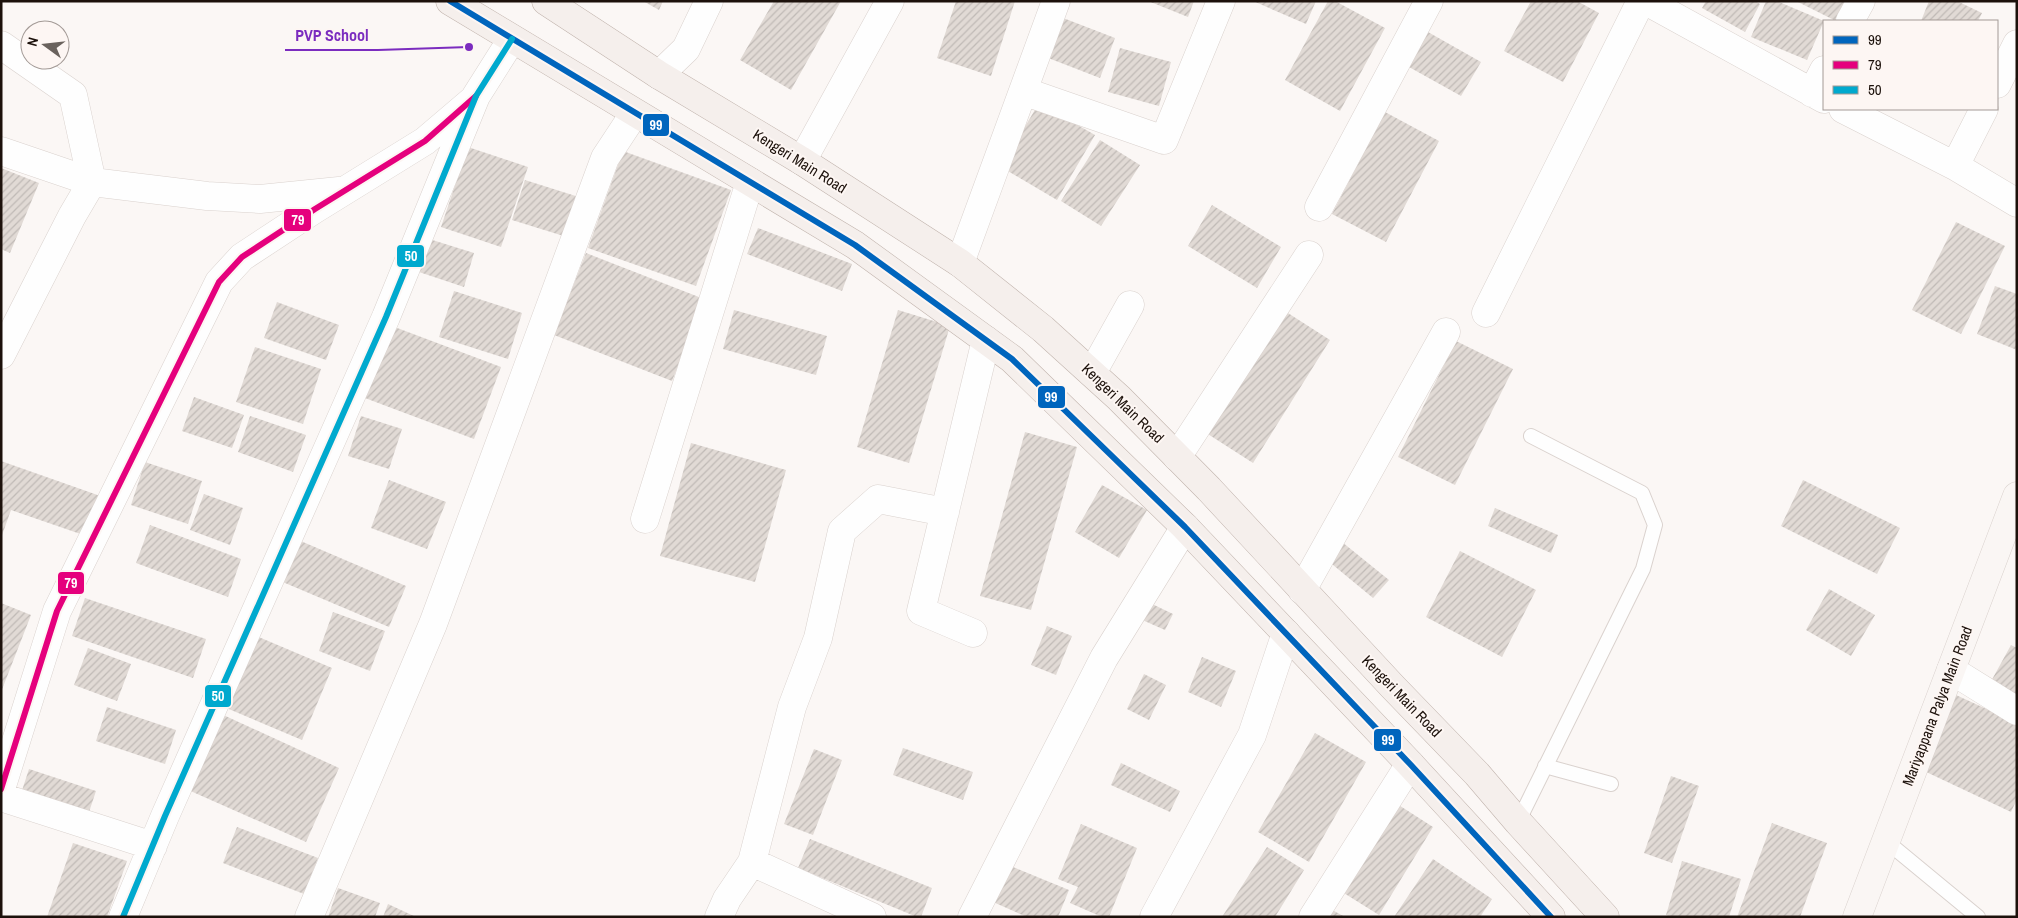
<svg xmlns="http://www.w3.org/2000/svg" width="2018" height="918" font-family="'Archivo Narrow',sans-serif">
	<style>
		.building { fill: url(#building-hatch) }
		.lines { fill: none; stroke-linecap: round; stroke-linejoin: round }
		.lane-casing { stroke: #dad2ce; stroke-width: 16 }
		.street-casing { stroke: #dad2ce; stroke-width: 29 }
		.secondary-casing { stroke: #dad2ce; stroke-width: 29 }
		.primary-casing { stroke: #c0b3ac; stroke-width: 29 }
		.lane { stroke: #fefefe; stroke-width: 14 }
		.street { stroke: #fefefe; stroke-width: 28 }
		.secondary { stroke: #faf6f4; stroke-width: 28 }
		.primary { stroke: #f5efec; stroke-width: 28 }
		.bus-1-casing { stroke: #fdf6f3; stroke-width: 10 }
		.bus-2-casing { stroke: #fdf6f3; stroke-width: 10 }
		.bus-3-casing { stroke: #fdf6f3; stroke-width: 10 }
		.bus-1 { stroke: #0065bd; stroke-width: 6 }
		.bus-2 { stroke: #e5007d; stroke-width: 6 }
		.bus-3 { stroke: #00a9ce; stroke-width: 6 }
		.labels { text-anchor: middle; dominant-baseline: central; stroke-width: 4; stroke-linejoin: round; paint-order: stroke }
		.street-label { font-size: 15px; fill: #1c110b; stroke: #fdf6f3 }
		.leader { fill: none; stroke: #7b2cbf; stroke-width: 2 }
		.callout-dot { fill: #7b2cbf; stroke: #fdf6f3; stroke-width: 2 }
		.callout-label { font-size: 16px; text-anchor: middle; font-weight: bold; fill: #7b2cbf; stroke: #fdf6f3; stroke-width: 4; stroke-linejoin: round; paint-order: stroke }
		.line-badge { stroke: #fdf6f3; stroke-width: 2 }
		.badge-label { font-size: 14px; text-anchor: middle; font-weight: bold; fill: #fff }
	</style>
	<defs>
		<pattern id="building-hatch" width="6" height="6" patternUnits="userSpaceOnUse" patternTransform="scale(1.25)"><rect width="6" height="6" fill="#e1dad5"/><path d="M-1 1l2-2M0 6l6-6M5 7l2-2" fill="none" stroke="#c0bab6"/></pattern>
	</defs>
	<rect width="100%" height="100%" fill="#fbf7f5"/>
	<!-- building -->
	<path class="building" d="M643,1H663L659,10Z
		M774,1H841L791,90L740,60Z
		M956,1H1015L991,76L937,58Z
		M1148,1H1194L1188,17Z
		M1253,1H1316L1306,24Z
		M1328,1H1335L1385,28L1340,111L1285,80Z
		M1531,1H1577L1599,13L1563,82L1504,51Z
		M1706,1H1755L1760,4L1745,32L1702,8Z
		M1766,1H1777L1824,21L1807,60L1751,37Z
		M1796,1H1847L1836,21Z
		M1929,1H1957L1982,13L1978,21H1921Z
		M1058,16L1115,38L1100,78L1043,56Z
		M1428,32L1481,62L1461,96L1409,67Z
		M1120,48L1171,62L1159,106L1108,92Z
		M1039,103L1095,135L1057,200L1001,167Z
		M1385,112L1439,141L1386,242L1332,214Z
		M1100,140L1140,165L1101,226L1061,201Z
		M468,147L528,167L501,247L441,227Z
		M623,151L731,190L696,286L588,248Z
		M1,168L39,183L10,253L1,249Z
		M525,180L582,198L570,238L512,220Z
		M1212,205L1281,247L1257,288L1188,246Z
		M1956,222L2005,246L1961,334L1912,310Z
		M758,228L852,264L842,291L747,254Z
		M426,238L474,253L464,287L416,271Z
		M586,253L704,299L672,381L554,335Z
		M1995,286L2017,294V350L1977,334Z
		M454,291L522,313L508,359L439,337Z
		M277,302L339,325L326,360L264,338Z
		M1277,306L1330,340L1253,463L1200,429Z
		M734,310L827,336L816,375L723,349Z
		M898,310L950,326L909,463L857,447Z
		M392,326L501,367L474,439L365,398Z
		M1456,341L1513,369L1455,485L1398,457Z
		M255,347L321,369L303,424L236,402Z
		M194,397L244,415L232,448L182,431Z
		M250,416L306,435L293,472L238,452Z
		M361,416L402,429L389,469L348,456Z
		M1025,432L1077,447L1031,610L980,596Z
		M691,443L786,470L755,582L660,556Z
		M1,461L106,498L92,538L11,510L1,538Z
		M145,462L202,481L188,524L131,505Z
		M389,480L446,502L427,549L371,528Z
		M1803,480L1900,528L1877,574L1781,526Z
		M1102,485L1147,510L1119,558L1075,532Z
		M204,494L243,508L230,545L190,530Z
		M1495,508L1558,535L1551,553L1488,526Z
		M150,525L241,559L228,597L136,563Z
		M296,539L406,586L389,627L278,580Z
		M1342,542L1389,580L1373,598L1327,560Z
		M1460,551L1536,590L1502,657L1426,617Z
		M1829,589L1875,615L1851,656L1806,630Z
		M85,598L206,639L193,678L72,636Z
		M1148,602L1173,614L1165,630L1140,619Z
		M1,603L31,615L1,692Z
		M333,612L385,631L370,671L319,651Z
		M1047,626L1072,636L1056,675L1031,665Z
		M254,635L332,668L302,740L224,707Z
		M2011,645L2017,648V701L1989,685Z
		M88,648L131,664L117,701L74,685Z
		M1202,657L1236,671L1221,707L1188,692Z
		M1144,674L1166,685L1149,720L1127,709Z
		M1956,695L2017,723V799L2011,812L1922,770Z
		M107,707L176,730L165,764L96,741Z
		M219,713L339,768L306,842L186,789Z
		M1315,733L1366,762L1309,862L1258,832Z
		M903,748L973,772L963,800L893,775Z
		M814,749L842,760L813,835L784,824Z
		M1121,763L1180,791L1170,812L1111,785Z
		M29,769L96,791L81,836L14,815Z
		M1671,776L1699,786L1672,863L1644,853Z
		M1394,802L1433,827L1379,915L1339,890Z
		M1772,823L1827,843L1800,917H1737Z
		M1081,824L1137,848L1109,917H1102L1070,903L1078,887L1058,879Z
		M237,827L318,858L304,894L223,863Z
		M810,839L932,888L921,917H917L798,868Z
		M73,843L127,861L107,917H47Z
		M1267,847L1304,870L1275,917H1222Z
		M1433,859L1492,899L1480,917H1394Z
		M1682,861L1741,879L1729,917H1671L1666,915Z
		M1008,865L1069,890L1058,917H1027L993,902Z
		M338,888L380,903L375,917H328Z
		M388,904L416,917H383Z
		M1327,907L1345,917H1322Z"/>
	<g class="lines">
		<!-- lane casing -->
		<g class="lane-casing">
			<path id="lane" d="M1545,766L1611,784
				M1518,822L1643,569L1655,525L1642,493L1531,436
				M1886,841L1978,917"/>
		</g>
		<!-- street casing -->
		<g class="street-casing">
			<path id="street" d="M1646,1L1824,99
				M1850,21L1861,1
				M1,45L73,95L92,182
				M659,75L686,49L709,1
				M1997,84L2017,44
				M1023,91L1164,140L1221,1
				M1812,93L1824,70
				M1843,109L1955,166L2017,203
				M1,151L92,182
				M802,161L890,1
				M1955,166L1984,109
				M1319,207L1429,1
				M960,263L1056,1
				M1486,313L1641,1
				M1,355L72,216L92,182L207,196L260,199L339,191
				M1092,373L1130,305
				M1177,457L1309,255
				M645,519L750,182
				M1302,590L1446,332
				M973,633L921,611L986,340
				M1951,670L2017,711
				M1,789L57,611L219,282L242,257L315,209L425,141L472,101
				M1,797L153,846
				M752,862L792,707L818,638L842,531L878,499L945,512
				M123,917L165,816L386,317L476,96L512,39
				M309,917L433,624L605,158L634,114
				M719,917L727,899L752,862L872,917
				M972,917L1104,658L1185,527
				M1154,917L1252,735L1286,633
				M1313,917L1410,764"/>
		</g>
		<!-- secondary casing -->
		<g class="secondary-casing">
			<path id="secondary" d="M1857,917L2017,496"/>
		</g>
		<!-- primary casing -->
		<g class="primary-casing">
			<path id="primary" d="M450,1L855,245L1012,359L1185,527L1410,764L1551,917
				M546,1L659,75L802,161L960,263L1043,329L1119,398L1209,489L1392,686L1477,774L1518,822L1605,917"/>
		</g>
		<!-- lane -->
		<use href="#lane" class="lane"/>
		<!-- street -->
		<use href="#street" class="street"/>
		<!-- secondary -->
		<use href="#secondary" class="secondary"/>
		<!-- primary -->
		<use href="#primary" class="primary"/>
		<!-- bus-1 casing -->
		<g class="bus-1-casing">
			<path id="bus-1" d="M450,1L855,245L1012,359L1185,527L1410,764L1551,917"/>
		</g>
		<!-- bus-2 casing -->
		<g class="bus-2-casing">
			<path id="bus-2" d="M1,789L57,611L219,282L242,257L315,209L425,141L476,96"/>
		</g>
		<!-- bus-3 casing -->
		<g class="bus-3-casing">
			<path id="bus-3" d="M123,917L165,816L386,317L476,96L512,39"/>
		</g>
		<!-- bus-1 -->
		<use href="#bus-1" class="bus-1"/>
		<!-- bus-2 -->
		<use href="#bus-2" class="bus-2"/>
		<!-- bus-3 -->
		<use href="#bus-3" class="bus-3"/>
	</g>
	<g class="labels">
		<!-- street labels -->
		<g class="street-label">
			<text transform="translate(800 161) rotate(32)">Kengeri Main Road</text>
			<text transform="translate(1123 403) rotate(44)">Kengeri Main Road</text>
			<text transform="translate(1402 696) rotate(46)">Kengeri Main Road</text>
			<text transform="translate(1937 706) rotate(-69)">Mariyappana Palya Main Road</text>
		</g>
	</g>
	<!-- callouts -->
	<path class="leader" d="M469 47L378 50H285"/>
	<circle class="callout-dot" cx="469" cy="47" r="5"/>
	<g class="callout-label">
		<text x="332" y="41">PVP School</text>
	</g>
	<g class="line-badge">
		<rect x="642" y="113" width="28" height="24" rx="5" fill="#0065bd"/>
		<rect x="283" y="208" width="29" height="24" rx="5" fill="#e5007d"/>
		<rect x="396" y="244" width="29" height="24" rx="5" fill="#00a9ce"/>
		<rect x="1037" y="385" width="29" height="24" rx="5" fill="#0065bd"/>
		<rect x="57" y="571" width="28" height="24" rx="5" fill="#e5007d"/>
		<rect x="204" y="684" width="28" height="24" rx="5" fill="#00a9ce"/>
		<rect x="1373" y="728" width="29" height="24" rx="5" fill="#0065bd"/>
	</g>
	<g class="badge-label">
		<text x="656" y="130">99</text>
		<text x="298" y="225">79</text>
		<text x="411" y="261">50</text>
		<text x="1051" y="402">99</text>
		<text x="71" y="588">79</text>
		<text x="218" y="701">50</text>
		<text x="1388" y="745">99</text>
	</g>
	<!-- border -->
	<rect width="2018" height="918" fill="none" stroke="#1c110b" stroke-width="5"/>
	<!-- legend -->
	<rect x="1823" y="20" width="175" height="90" fill="#fdf6f3" stroke="#a39a96"/>
	<rect x="1833" y="36" width="25" height="8" fill="#0065bd" stroke="#a39a96"/>
	<text x="1868" y="45" font-size="15" fill="#1c110b">99</text>
	<rect x="1833" y="61" width="25" height="8" fill="#e5007d" stroke="#a39a96"/>
	<text x="1868" y="70" font-size="15" fill="#1c110b">79</text>
	<rect x="1833" y="86" width="25" height="8" fill="#00a9ce" stroke="#a39a96"/>
	<text x="1868" y="95" font-size="15" fill="#1c110b">50</text>
	<!-- north arrow -->
	<g transform="translate(45 45) rotate(285)"><circle r="24" fill="#fdf6f3" stroke="#a39a96"/>
	<path d="M0-4L9 19L0 12L-9 19Z" fill="#6a625d"/>
	<text y="-8" font-size="14" font-weight="bold" text-anchor="middle" fill="#1c110b">N</text>
	</g>
</svg>
